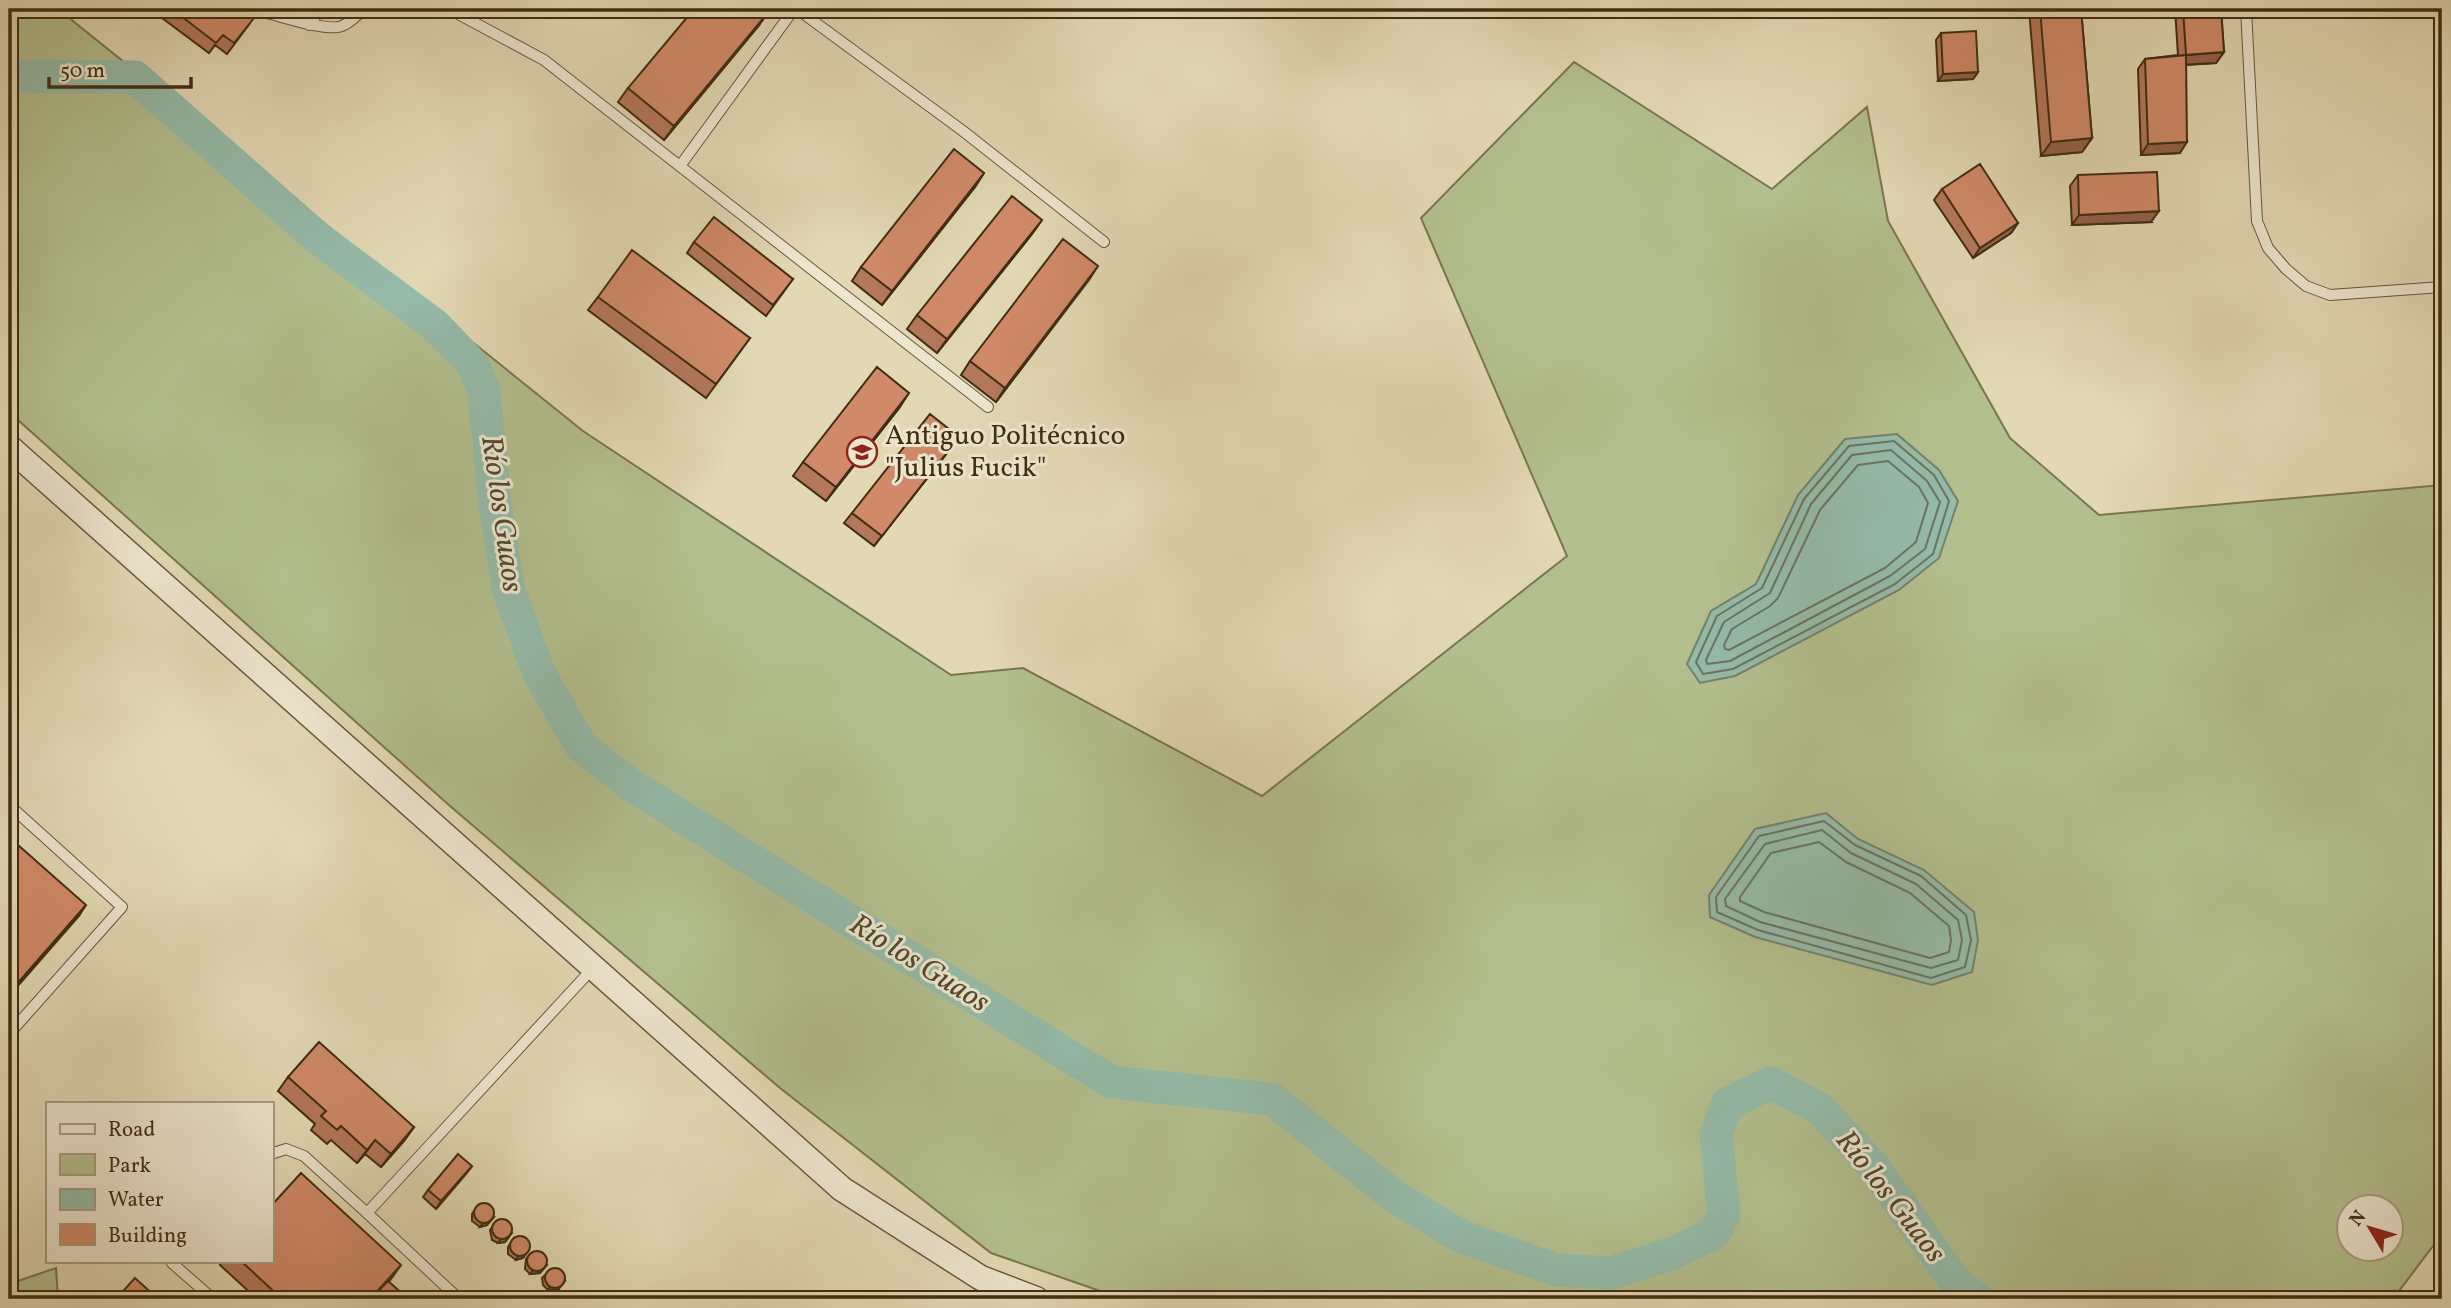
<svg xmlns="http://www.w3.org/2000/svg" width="2451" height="1308" font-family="Vollkorn,serif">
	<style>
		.green { fill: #b3bf8e; stroke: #7a7650; stroke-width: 2; fill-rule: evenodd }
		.water { fill: #95bba9; stroke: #73826d; stroke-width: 2 }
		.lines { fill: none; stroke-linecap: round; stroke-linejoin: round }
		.shore { stroke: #6b745e; stroke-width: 2 }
		.river { stroke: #95bba9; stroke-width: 33 }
		.service-casing { stroke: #69583a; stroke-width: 12 }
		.tertiary-casing { stroke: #69583a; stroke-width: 27 }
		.service { stroke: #ece6ce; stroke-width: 10 }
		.tertiary { stroke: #ece6ce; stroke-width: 24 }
		.wall { fill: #b3775a; stroke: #412d12; stroke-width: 2 }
		.shaded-wall { fill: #92614a; stroke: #412d12; stroke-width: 2 }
		.building { fill: #d08a69; stroke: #412d12; stroke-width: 2 }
		.labels { text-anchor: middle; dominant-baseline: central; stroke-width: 6; stroke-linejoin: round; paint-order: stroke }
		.poi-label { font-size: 28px; fill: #412d12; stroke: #ece6ce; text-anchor: start }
		.water-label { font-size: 30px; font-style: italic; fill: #524930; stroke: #ece6ce }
	</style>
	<rect width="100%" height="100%" fill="#e2d8b4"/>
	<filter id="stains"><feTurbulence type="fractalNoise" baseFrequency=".00286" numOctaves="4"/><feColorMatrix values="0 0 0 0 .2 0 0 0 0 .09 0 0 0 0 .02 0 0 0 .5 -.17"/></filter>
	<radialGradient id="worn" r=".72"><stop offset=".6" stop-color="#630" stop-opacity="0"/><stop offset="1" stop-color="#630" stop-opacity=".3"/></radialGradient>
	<!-- green -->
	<path class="green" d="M58,9L583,431L951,675L1023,668L1262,796L1567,556L1421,218L1574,62L1772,189L1867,107L1888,221L2010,438L2099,515L2442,485V1234L2393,1299H1123L991,1253L780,1088L450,806L9,412V17ZM2350,1206H2392V1248H2350Z
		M56,1268L58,1299H9V1284Z"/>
	<!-- water -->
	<path class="water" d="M1897,434L1939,470L1958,501L1939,558L1899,590L1735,676L1700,683L1687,664L1711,611L1756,584L1798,495L1845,439Z
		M1826,813L1858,839L1924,870L1974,912L1978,940L1972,972L1932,985L1755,937L1710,917L1709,895L1755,829Z"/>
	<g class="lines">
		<!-- shore -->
		<path class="shore" d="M1894,441L1934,475L1949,501L1933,554L1895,584L1733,669L1703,674L1696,662L1717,616L1762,588L1804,499L1849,446Z
			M1891,450L1927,481L1940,502L1925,549L1890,576L1730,661L1707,664L1706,660L1724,622L1770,593L1811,504L1852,455Z
			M1888,461L1919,487L1928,503L1916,542L1885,568L1729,650L1725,649L1724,645L1732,629L1770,606L1778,598L1820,510L1858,465Z
			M1824,821L1855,845L1921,876L1966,915L1971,940L1965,967L1931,978L1758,930L1717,912L1716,897L1759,836Z
			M1822,830L1851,853L1916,884L1958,920L1962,940L1958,960L1931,968L1760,922L1726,906L1725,899L1765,844Z
			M1819,842L1846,862L1910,893L1949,926L1951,940L1949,952L1930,958L1764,912L1740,901V897L1771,853Z"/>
		<!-- river -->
		<path class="river" d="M9,76L135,77L319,239L436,326L474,366L484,392L495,502L508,588L539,673L581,746L631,785L1111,1082L1272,1099L1394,1196L1462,1237L1557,1270L1611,1273L1674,1253L1713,1234L1724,1215L1716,1136L1727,1104L1771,1083L1820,1109L1874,1167L1956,1283L1978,1299"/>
		<!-- service casing -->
		<g class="service-casing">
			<path id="service" d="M262,9L267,13C283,17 328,32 342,26C351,22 357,16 363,9
				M449,9L544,60L988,407
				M797,9L963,131L1104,242
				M2246,9L2257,221L2268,248L2286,269L2306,286L2330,295L2442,287
				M309,25L321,9
				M680,166L794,9
				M9,805L122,907L9,1034
				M271,1154L286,1149L304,1156L367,1213L593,968
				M367,1213L459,1299
				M174,1261L172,1263L213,1299"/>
		</g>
		<!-- tertiary casing -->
		<g class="tertiary-casing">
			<path id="tertiary" d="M9,447L842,1189L981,1278L1036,1299"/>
		</g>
		<!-- service -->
		<use href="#service" class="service"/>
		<!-- tertiary -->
		<use href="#tertiary" class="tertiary"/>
	</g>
	<!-- wall -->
	<path class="wall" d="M168,9H253L250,23L227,54L215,45L209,53L162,18Z
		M2029,9H2081L2092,138L2082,152L2041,156Z
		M2175,9H2221L2224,52L2216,63L2186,65L2180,153L2141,155L2138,69L2145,59L2178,55Z
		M760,24L664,140L618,102L628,88Z
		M1941,33L1978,72L1973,79L1938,81L1936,40Z
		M984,173L975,187L882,305L852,281L861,267Z
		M2078,175L2151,222L2072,225L2070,186Z
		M1942,189L2018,223L2011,233L1973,258L1934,200Z
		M1042,220L1032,234L937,353L907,329L917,315Z
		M694,242L793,279L766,316L687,253Z
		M1098,266L996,402L961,375L970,361Z
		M598,297L750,338L706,398L588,310Z
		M900,407L826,501L793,476L803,462Z
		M959,437L874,546L844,523L852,513Z
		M288,1077L414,1127L404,1141L381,1167L365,1154L357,1163L331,1140L327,1144L311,1130L315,1124L278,1091Z
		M472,1166L436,1209L423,1197L428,1190Z
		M474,1211L494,1217L487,1225L480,1227L472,1221V1214Z
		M494,1225L512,1233L505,1242L498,1243L492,1240L490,1230Z
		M514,1238L529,1250L523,1258L516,1260L508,1254V1247Z
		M529,1255L547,1265L540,1273L530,1274L525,1269L526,1259Z
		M222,1261H271L389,1282L408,1299H257L220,1265Z
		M545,1275L565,1281L558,1290H548L543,1285L542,1278Z"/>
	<!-- shaded-wall -->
	<path class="shaded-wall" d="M770,10L760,24L664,140L674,126Z
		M2224,52L2216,63L2179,65L2186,55Z
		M1978,72L1973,79L1938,81L1943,74Z
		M2092,138L2082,152L2041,156L2051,142Z
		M2187,142L2180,153L2141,155L2148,144Z
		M984,173L975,187L882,305L892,291Z
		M2159,211L2151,222L2072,225L2079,215Z
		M1042,220L1032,234L937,353L947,339Z
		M2018,223L2011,233L1973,258L1980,248Z
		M1098,266L1089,280L996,402L1005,388Z
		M909,393L900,407L826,501L836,487Z
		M959,437L952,447L874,546L882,536Z
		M86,905L79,916L9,996V993Z
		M414,1127L404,1141L381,1167L391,1154Z
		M375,1140L365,1154L357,1163L367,1150Z
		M472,1166L467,1173L436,1209L441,1201Z
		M489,1222L487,1225L480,1227L483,1223Z
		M508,1238L505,1242L498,1243L501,1239Z
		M525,1255L523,1258L516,1260L518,1256Z
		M401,1265L391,1279L373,1299H370Z
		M533,1270H542L540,1273L530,1274Z
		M560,1286L558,1290H548L550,1287Z"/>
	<!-- building -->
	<path class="building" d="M172,9H253L258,13L234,43L223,35L216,43Z
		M694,9H768L770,10L674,126L628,88Z
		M2040,9H2081L2092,138L2051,142Z
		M2183,9H2221L2224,52L2186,55L2187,142L2148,144L2145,59L2186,55Z
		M1976,31L1978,72L1943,74L1941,33Z
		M954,149L984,173L892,291L861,267Z
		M1980,164L2018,223L1980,248L1942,189Z
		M2157,172L2159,211L2079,215L2078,175Z
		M1012,196L1042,220L947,339L917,315Z
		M714,217L793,279L773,305L694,242Z
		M1063,239L1098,266L1005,388L970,361Z
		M632,250L750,338L716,384L598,297Z
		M877,367L909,393L836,487L803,462Z
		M930,414L959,437L882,536L852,513Z
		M9,837L86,905L9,993Z
		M319,1042L414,1127L391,1154L375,1140L367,1150L341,1126L337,1130L321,1116L326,1111L288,1077Z
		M458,1154L472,1166L441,1201L428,1190Z
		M301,1173L401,1265L370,1299H282L241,1261H271V1206Z
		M474 1213a10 10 0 1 1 20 0a10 10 0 1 1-20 0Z
		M492 1229a10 10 0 1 1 20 0a10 10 0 1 1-20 0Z
		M510 1246a10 10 0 1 1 20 0a10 10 0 1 1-20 0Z
		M527 1261a10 10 0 1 1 20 0a10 10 0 1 1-20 0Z
		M545 1278a10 10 0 1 1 20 0a10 10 0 1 1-20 0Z
		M135,1278L158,1299H116Z
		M388,1281L408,1299H371Z"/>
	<!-- icons -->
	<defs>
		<g id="school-ring" transform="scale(1.575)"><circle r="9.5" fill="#ece6ce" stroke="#8f2418" stroke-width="1.5"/><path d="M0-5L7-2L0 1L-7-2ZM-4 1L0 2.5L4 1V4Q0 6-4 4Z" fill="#8f2418"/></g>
	</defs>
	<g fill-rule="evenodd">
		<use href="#school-ring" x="862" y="452"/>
	</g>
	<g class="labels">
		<!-- poi labels -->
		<g class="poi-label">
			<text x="885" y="436">Antiguo Politécnico<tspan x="885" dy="32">"Julius Fucik"</tspan></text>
		</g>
		<!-- water labels -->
		<g class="water-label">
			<text transform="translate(501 514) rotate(82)">Río los Guaos</text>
			<text transform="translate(919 964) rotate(32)">Río los Guaos</text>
			<text transform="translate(1890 1197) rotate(52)">Río los Guaos</text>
		</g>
	</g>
	<!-- margin -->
	<rect width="2451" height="1308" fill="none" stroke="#e2d8b4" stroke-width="35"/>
	<rect x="10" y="10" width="2430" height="1287" fill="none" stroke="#412d12" stroke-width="3.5"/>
	<rect x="18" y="18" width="2416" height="1273" fill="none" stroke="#412d12" stroke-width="2"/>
	<!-- legend -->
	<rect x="46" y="1102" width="228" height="161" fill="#ece6ce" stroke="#a89c83" stroke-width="2"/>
	<rect x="60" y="1124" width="35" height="10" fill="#ece6ce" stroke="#a89c83" stroke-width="2"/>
	<text x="108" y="1136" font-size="21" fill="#412d12">Road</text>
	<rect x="60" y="1154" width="35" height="21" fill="#b3bf8e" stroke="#a89c83" stroke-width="2"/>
	<text x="108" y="1172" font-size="21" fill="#412d12">Park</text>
	<rect x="60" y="1189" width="35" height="21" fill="#95bba9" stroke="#a89c83" stroke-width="2"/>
	<text x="108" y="1206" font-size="21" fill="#412d12">Water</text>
	<rect x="60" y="1224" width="35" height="21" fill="#d08a69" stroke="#a89c83" stroke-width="2"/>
	<text x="108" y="1242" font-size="21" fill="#412d12">Building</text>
	<!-- north arrow -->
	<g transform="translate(2370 1228) rotate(308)"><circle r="33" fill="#ece6ce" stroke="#a89c83" stroke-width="2"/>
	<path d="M0-5L12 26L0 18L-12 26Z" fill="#8f2418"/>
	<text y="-10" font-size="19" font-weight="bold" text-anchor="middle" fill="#412d12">N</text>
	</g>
	<!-- scale -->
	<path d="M49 77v10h142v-10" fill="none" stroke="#412d12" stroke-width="3.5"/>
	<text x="60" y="77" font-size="21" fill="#412d12" stroke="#ece6ce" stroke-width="5" paint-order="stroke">50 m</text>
	<rect width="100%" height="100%" filter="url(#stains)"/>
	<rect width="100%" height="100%" fill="url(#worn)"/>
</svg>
